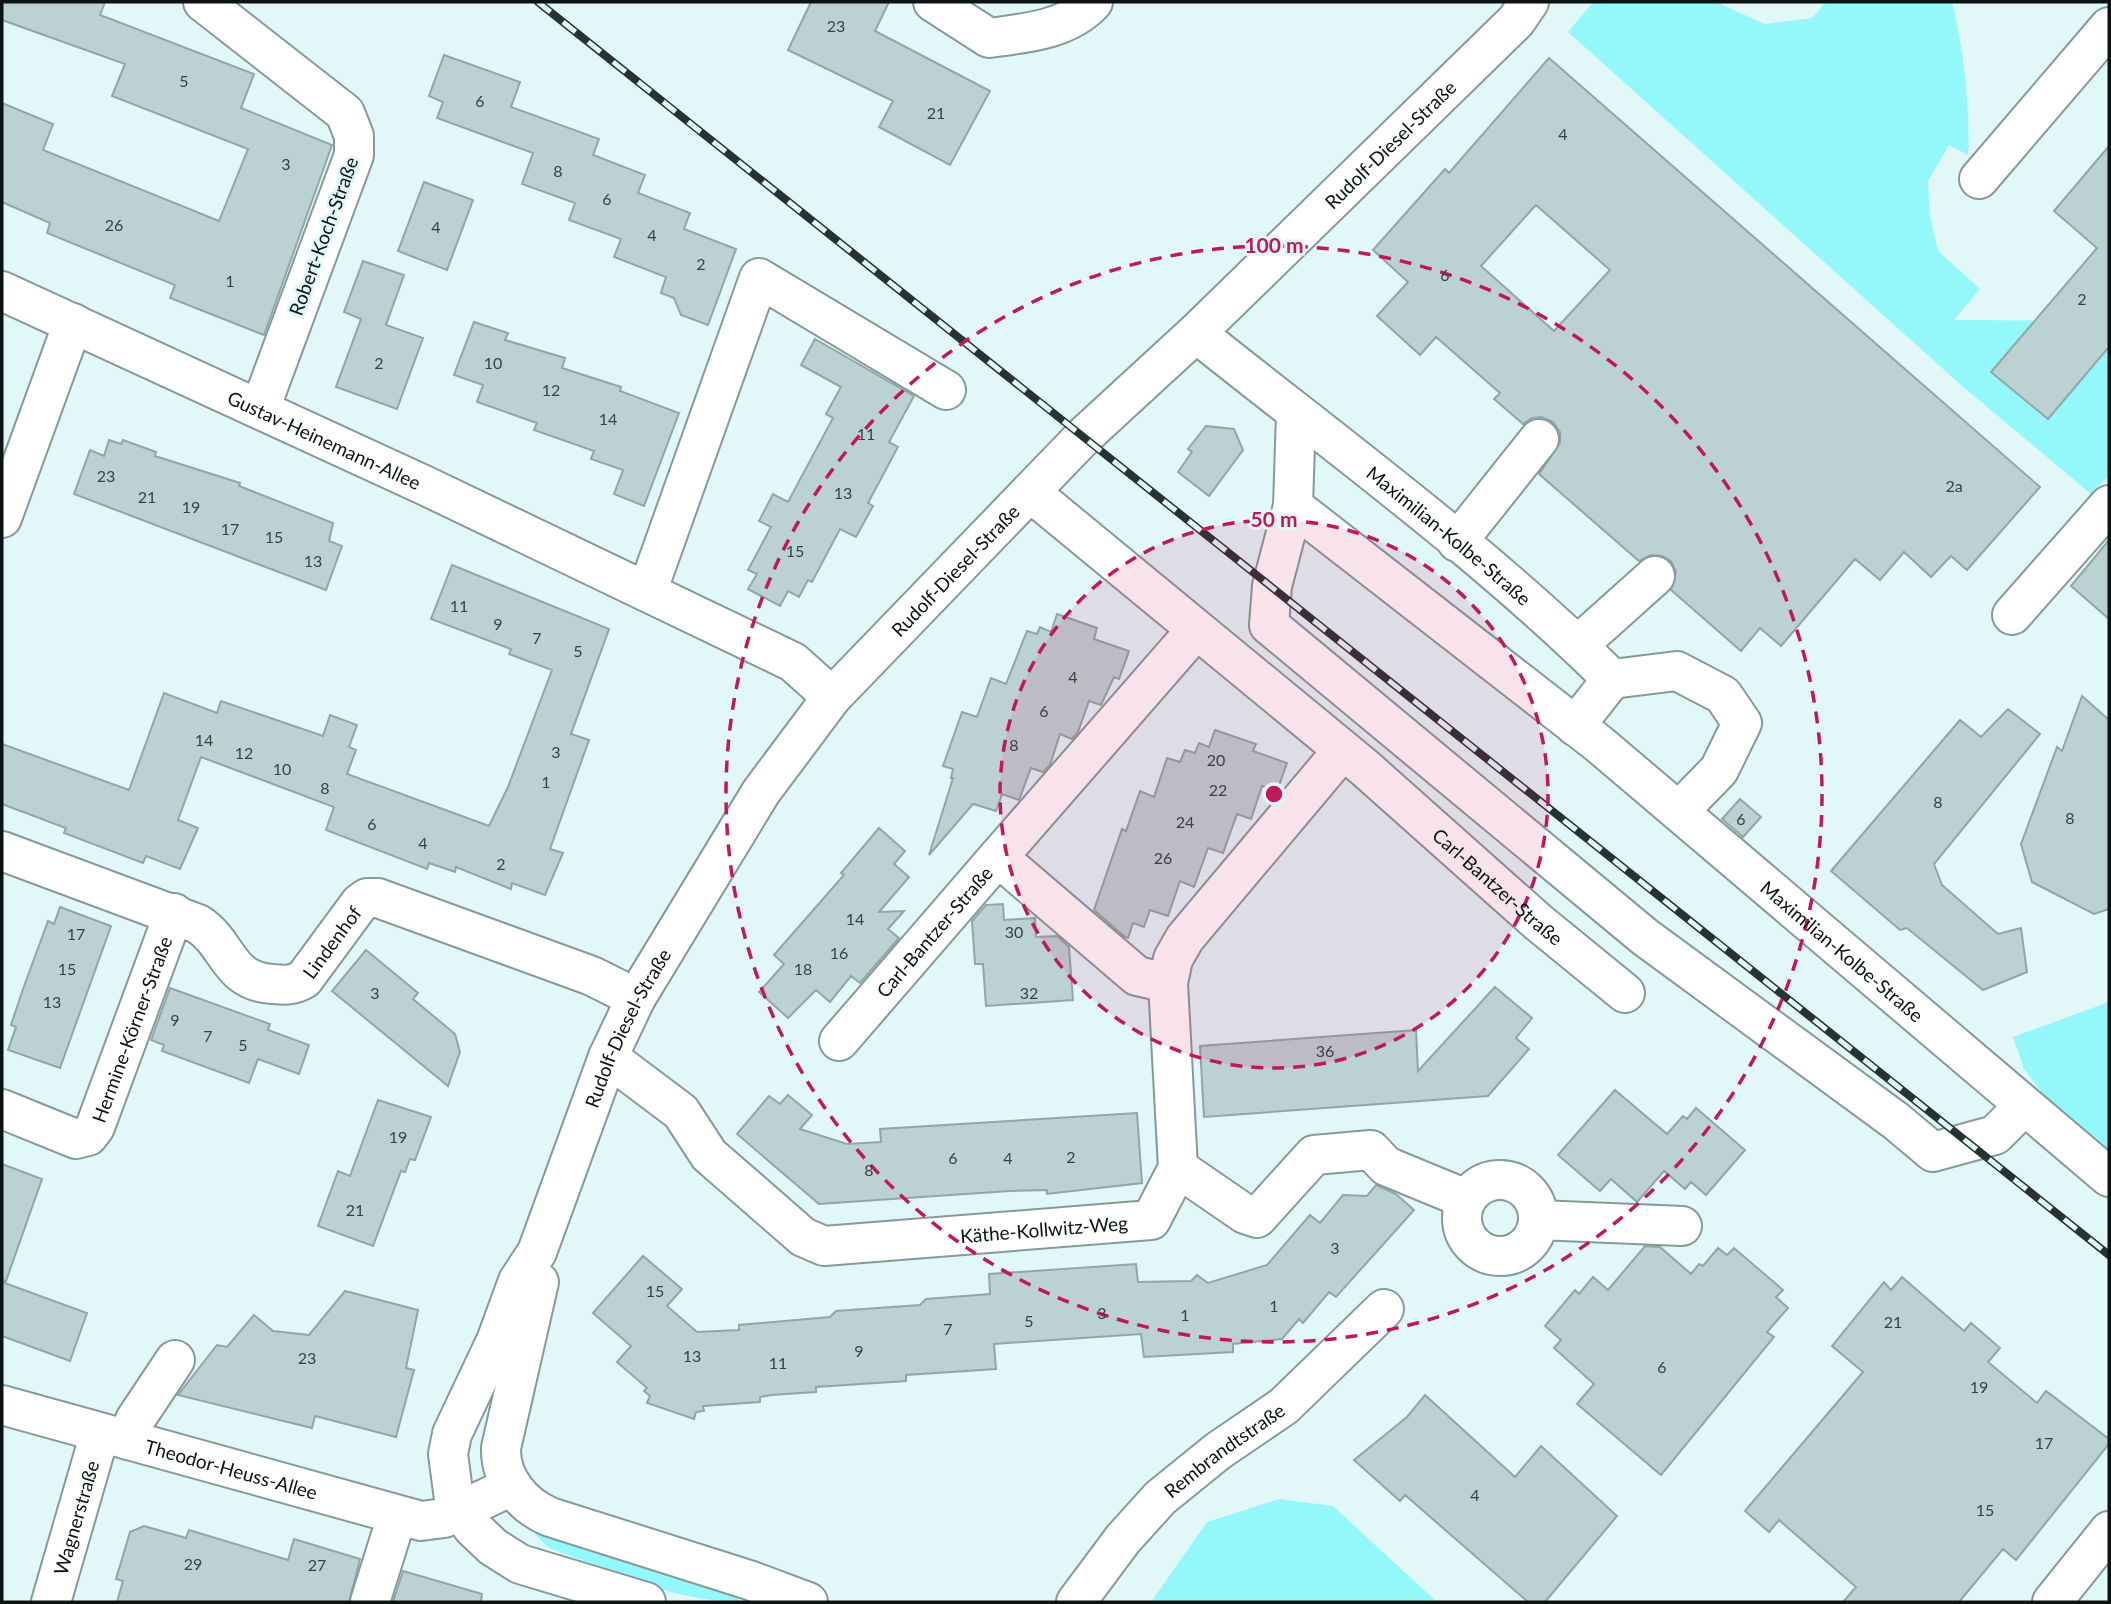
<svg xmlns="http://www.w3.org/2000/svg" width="2111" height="1604" font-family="Lato,sans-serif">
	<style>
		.green { fill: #94f8fa }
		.building { fill: #bcd2d2; stroke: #91a6a6; stroke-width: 2; fill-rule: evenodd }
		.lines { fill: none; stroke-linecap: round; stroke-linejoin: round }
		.minor-casing { stroke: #869a9b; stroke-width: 42 }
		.minor { stroke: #fff; stroke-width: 38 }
		.rail-casing { stroke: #283232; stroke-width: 8 }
		.rail { stroke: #e2f8f8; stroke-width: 5; stroke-dasharray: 16; stroke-linecap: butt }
		.ring { fill: none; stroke: #c2185b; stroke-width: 3.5; stroke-dasharray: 12 9 }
		.labels { text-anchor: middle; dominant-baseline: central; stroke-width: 6; stroke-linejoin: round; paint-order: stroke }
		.number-label { font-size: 16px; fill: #374343 }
		.street-label { font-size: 19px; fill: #0b1313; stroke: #e2f8f8 }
		.centre { fill: #c2185b; stroke: #e2f8f8; stroke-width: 3.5 }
		.ring-label { font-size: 21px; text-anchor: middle; font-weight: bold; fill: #c2185b; stroke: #e2f8f8; stroke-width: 6; stroke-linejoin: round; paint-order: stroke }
	</style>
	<rect width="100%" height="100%" fill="#e2f8f8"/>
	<!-- green -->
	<path class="green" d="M1593,2H1716L1765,24L1812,18L1826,2H1952C1963,44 1971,112 1968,155L1949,145L1928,181L1930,216L1938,251L1980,289L1954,320L2109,321V475L2091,494L1961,385L1568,32Z
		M2109,1002V1154L2071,1131L2024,1069L2013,1037Z
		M1279,1499L1333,1506L1437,1602H1151L1207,1522Z
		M536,1528L736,1594L739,1601C675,1603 609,1569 549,1548L534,1533Z"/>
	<!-- building -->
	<path class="building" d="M2,2H105L100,15L254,74L241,108L332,145L264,335L170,298L175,285L47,233L50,223L2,202V103L53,124L43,150L219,221L248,149L112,96L125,64L2,20Z
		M811,2H889L875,31L990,91L950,165L879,127L893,101L788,50Z
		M444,55L520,82L511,107L599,139L593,155L645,175L638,193L690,213L684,229L736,249L708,325L681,315L674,298L661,293L666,277L614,257L621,239L569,220L575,203L522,184L533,153L437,118L443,102L429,96Z
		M1549,58L2040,487L1967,570L1951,556L1931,577L1904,552L1880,580L1855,559L1781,646L1760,628L1741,651L1671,590L1676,572L1671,561L1662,556L1651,555L1639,561L1539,474L1560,443V432L1553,422L1542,417L1532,418L1523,424L1494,399L1500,393L1436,337L1420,355L1377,316L1408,282L1373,250L1445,169L1449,173ZM1536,205L1610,270L1554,331L1481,266Z
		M2109,146V347L2048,419L1991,372L2097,248L2054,211Z
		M424,182L473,200L447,270L398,251Z
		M363,261L404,275L386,325L423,338L397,409L336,387L361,319L344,312Z
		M474,322L508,333L505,340L565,358L562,368L621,387L620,391L679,413L644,506L614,494L623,470L591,459L594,451L534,430L537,423L477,402L483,385L454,375Z
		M815,339L914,396L889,442L898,447L868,503L873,506L856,537L840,529L812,582L808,580L799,597L788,591L780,606L748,589L757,574L748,570L771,527L759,521L773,494L788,502L833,418L826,414L841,387L801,365Z
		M1206,426L1234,429L1243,450L1209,496L1178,472L1192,452L1188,449Z
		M109,440L121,444L123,440L156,452L155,456L240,483L239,486L333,523L329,541L342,546L326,590L74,494L90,450L104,456Z
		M2109,540V619L2071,586Z
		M452,565L609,629L571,734L589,740L550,849L563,853L545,895L512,883L511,889L456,867L455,872L429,863L427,869L326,830L334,807L201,757L178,820L198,828L180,869L146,856L143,863L64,833L66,828L2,804V744L129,790L164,693L217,713L221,701L323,736L330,715L357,725L349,747L356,750L347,774L489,826L508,787L552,670L509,654L511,649L431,619Z
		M1057,614L1097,628L1094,639L1129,651L1119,679L1114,677L1101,705L1089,701L1078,732L1072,739L1060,734L1050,765L1043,772L1031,768L1019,800L1002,794L996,811L973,804L929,855L953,778H951L953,769L943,766L962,712L977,717L991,678L1006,684L1027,631L1037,634L1040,627L1051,632Z
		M2082,696L2109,720V909L2094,914L2032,882L2021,844L2057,747L2062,751Z
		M2008,709L2040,734L1934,864L1942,885L1998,934L2021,928L2027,972L1983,990L1907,928L1900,930L1831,871L1960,720L1981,737Z
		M1215,730L1256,744L1253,751L1287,763L1277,791L1262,786L1251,819L1237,814L1223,853L1208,848L1194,887L1180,881L1168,916L1150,910L1144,927L1133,923L1128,938L1125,937L1094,910L1122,829L1126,831L1140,791L1154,797L1167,758L1180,762L1185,750L1195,753L1199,743L1209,747Z
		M1740,799L1761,817L1743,837L1722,819Z
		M879,828L905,851L894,864L909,877L879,912L904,911L888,929L899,938L860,983L851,976L830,1002L816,990L788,1018L759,992L784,964L774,955L844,875L841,873Z
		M1003,904L1004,920L1035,918L1036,937L1057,936L1069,947L1073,1000L986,1006L983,964H975L972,921L986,905Z
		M60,907L111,926L60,1068L8,1050L16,1027L11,1025L23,989L48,921L54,924Z
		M366,950L418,993L413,999L455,1034L460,1052L448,1086L332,991Z
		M1495,987L1532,1018L1516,1038L1529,1049L1488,1096L1204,1117L1200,1046L1416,1030L1418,1071Z
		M170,988L270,1024L268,1030L309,1045L299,1074L258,1059L249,1083L162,1051L164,1045L151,1040Z
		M1615,1090L1667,1134L1683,1116L1687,1119L1696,1108L1745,1150L1706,1195L1691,1182L1685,1189L1664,1171L1637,1202L1611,1179L1600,1191L1558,1155Z
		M788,1095L812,1115L800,1129L847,1144L881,1142L880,1129L1137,1113L1142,1183L1047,1194V1190L1010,1191L819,1204L737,1134L769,1096L780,1104Z
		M378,1100L431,1117L415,1160L410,1159L405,1172L401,1171L373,1246L318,1226L338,1171L350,1176Z
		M2,1164L42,1179L6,1281L2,1280Z
		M1376,1185L1396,1194L1414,1210L1336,1297L1329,1292L1303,1323L1299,1319L1282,1339L1233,1344V1352L1144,1357L1141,1334L994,1344L996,1369L906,1375V1381L816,1387V1392L771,1395L760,1397V1402L703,1406L704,1411L696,1412L694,1419L647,1403L650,1396L644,1391L647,1388L617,1362L631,1346L593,1313L643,1256L682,1289L667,1306L697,1332L739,1330V1325L830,1317L836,1311L920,1305L926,1299L990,1294L989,1274L1136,1264L1138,1282L1191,1281L1197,1275L1208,1283L1267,1265L1310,1215L1320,1223L1343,1195L1367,1196Z
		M1645,1246L1660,1247L1691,1274L1699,1264L1703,1266L1718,1248L1727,1255L1734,1248L1783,1290L1776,1297L1788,1308L1767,1332L1774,1337L1661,1475L1577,1404L1594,1384L1554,1348L1561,1340L1545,1326L1575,1290L1579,1294L1593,1277L1608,1290Z
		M1902,1277L1964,1331L1971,1323L2000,1348L1988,1362L2037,1403L2046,1391L2109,1439V1444L2016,1560L2003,1549L1959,1602H1843L1856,1587L1779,1520L1769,1532L1745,1511L1863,1372L1832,1346L1884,1282L1891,1290Z
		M2,1282L87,1313L70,1361L2,1336Z
		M345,1291L418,1310L406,1368L414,1370L396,1437L315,1416L312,1428L178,1395L217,1345L227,1347L254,1315L273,1331L309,1335Z
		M1425,1395L1515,1477L1541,1446L1617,1516L1545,1602H1528L1405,1495L1400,1501L1354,1460L1407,1417Z
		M144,1526L186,1538L189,1530L288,1560L294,1539L360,1559L349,1602H117L123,1581L116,1579L130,1532Z
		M403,1571L482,1594L481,1602H393Z"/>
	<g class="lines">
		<!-- minor casing -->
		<g class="minor-casing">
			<g id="minor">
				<path d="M203,2L345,113L354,136V155L260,409"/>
				<path d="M933,2L989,38C1026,33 1067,30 1093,2"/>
				<path d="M1979,179L2109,27"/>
				<path id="s1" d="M2,291L426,486L793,662L832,697"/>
				<path id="s2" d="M1196,333C1336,445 1485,553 1612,679L1575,726"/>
				<path d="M1296,414L1293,506L1272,586L1269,625L1645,937L1896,1121L1933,1152L1995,1135L2023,1107"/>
				<path id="s3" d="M1030,492L1365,768L1538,922L1625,993"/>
				<path id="s4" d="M1293,506L1599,744L2109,1177"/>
				<path d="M2,518L73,323"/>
				<path d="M1457,542L1539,439"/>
				<path d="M647,592L759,278L946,390"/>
				<path d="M2012,615L2109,505"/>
				<path d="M1578,645L1655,576"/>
				<path d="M1612,679L1677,671L1723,695L1742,723L1719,770L1679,811"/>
				<path id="s5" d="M2,851L198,924C229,944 227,981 272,984C285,985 292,986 304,979L360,903L367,898H378L592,976L636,998"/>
				<path d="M998,857L1196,630"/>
				<path id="s6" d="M839,1041L998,857L1137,976L1168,983"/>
				<path id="s7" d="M608,1057L681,1112L709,1155L803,1237L824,1246L1151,1220L1178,1168L1245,1214L1257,1218L1314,1155L1371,1150L1386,1166L1466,1199"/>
				<path id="s8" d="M2,1109L76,1139L88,1136L95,1127L174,913"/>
				<path d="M1178,1168L1168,983L1173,959L1185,938L1343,750"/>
				<circle cx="1500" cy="1218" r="38"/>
				<path d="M1538,1220L1682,1226"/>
				<path d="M539,1282L501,1448C500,1479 522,1505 550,1517L749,1580L808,1602"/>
				<path id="s9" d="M2,1405L421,1521L444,1518L512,1486"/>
				<path d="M128,1440L135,1420L175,1360"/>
				<path id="s10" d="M51,1602L100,1433"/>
				<path d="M370,1602L397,1516"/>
				<path id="s11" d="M646,1602L520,1564L493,1547L472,1527L454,1499L448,1454L452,1434L496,1341L518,1281L537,1252L608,1057L636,998L761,792L832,697L1084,436L1196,333L1516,21L1529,2"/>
				<path id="s12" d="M1076,1602L1123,1539L1160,1498L1218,1451L1284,1406L1384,1309"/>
				<path d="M2052,1602L2109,1531"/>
			</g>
		</g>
		<!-- minor -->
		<use href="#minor" class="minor"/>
		<!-- rail casing -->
		<g class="rail-casing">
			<path id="rail" d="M538,2L2109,1255"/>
		</g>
		<!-- rail -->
		<use href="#rail" class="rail"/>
	</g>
	<!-- distance rings -->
	<circle cx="1274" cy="794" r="274" fill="#c2185b" fill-opacity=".12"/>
	<g class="ring">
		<circle cx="1274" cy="794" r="274"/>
		<circle cx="1274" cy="794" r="548"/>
	</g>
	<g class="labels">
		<!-- number labels -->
		<g class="number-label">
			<text x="836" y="25">23</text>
			<text x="184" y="80">5</text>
			<text x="480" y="100">6</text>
			<text x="936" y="112">21</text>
			<text x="1563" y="133">4</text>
			<text x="286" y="163">3</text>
			<text x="558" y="170">8</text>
			<text x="607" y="198">6</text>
			<text x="114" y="224">26</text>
			<text x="436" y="226">4</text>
			<text x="652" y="234">4</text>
			<text x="701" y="263">2</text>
			<text x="1445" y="274">6</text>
			<text x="230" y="280">1</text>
			<text x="2082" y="298">2</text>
			<text x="379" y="362">2</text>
			<text x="493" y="362">10</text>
			<text x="551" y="389">12</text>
			<text x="608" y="418">14</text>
			<text x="866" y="433">11</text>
			<text x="106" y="475">23</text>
			<text x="1954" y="485">2a</text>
			<text x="843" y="492">13</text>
			<text x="147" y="496">21</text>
			<text x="191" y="506">19</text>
			<text x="230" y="528">17</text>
			<text x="274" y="536">15</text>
			<text x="795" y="550">15</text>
			<text x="313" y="560">13</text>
			<text x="459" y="605">11</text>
			<text x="498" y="623">9</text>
			<text x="537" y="637">7</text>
			<text x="578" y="650">5</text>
			<text x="1073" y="676">4</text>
			<text x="1044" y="710">6</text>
			<text x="204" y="739">14</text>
			<text x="1014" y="744">8</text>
			<text x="556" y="751">3</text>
			<text x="244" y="752">12</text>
			<text x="1216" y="759">20</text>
			<text x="282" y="768">10</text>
			<text x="546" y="781">1</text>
			<text x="325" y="787">8</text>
			<text x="1218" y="789">22</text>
			<text x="1938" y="801">8</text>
			<text x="2070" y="817">8</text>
			<text x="1741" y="818">6</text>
			<text x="1185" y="821">24</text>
			<text x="372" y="823">6</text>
			<text x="423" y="842">4</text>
			<text x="1163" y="857">26</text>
			<text x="501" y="863">2</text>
			<text x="855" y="918">14</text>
			<text x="1014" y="931">30</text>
			<text x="76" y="933">17</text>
			<text x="839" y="952">16</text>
			<text x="67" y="968">15</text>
			<text x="803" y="968">18</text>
			<text x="375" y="992">3</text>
			<text x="1029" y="992">32</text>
			<text x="52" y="1001">13</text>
			<text x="175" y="1019">9</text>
			<text x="208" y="1035">7</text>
			<text x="243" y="1044">5</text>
			<text x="1325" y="1050">36</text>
			<text x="398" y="1136">19</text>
			<text x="1071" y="1156">2</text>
			<text x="953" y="1157">6</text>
			<text x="1008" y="1157">4</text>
			<text x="869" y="1169">8</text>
			<text x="355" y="1209">21</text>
			<text x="1335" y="1247">3</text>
			<text x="655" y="1290">15</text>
			<text x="1274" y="1305">1</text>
			<text x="1102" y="1312">3</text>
			<text x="1185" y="1314">1</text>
			<text x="1029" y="1320">5</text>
			<text x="1893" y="1321">21</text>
			<text x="948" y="1328">7</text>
			<text x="859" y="1350">9</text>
			<text x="692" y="1355">13</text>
			<text x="307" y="1357">23</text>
			<text x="778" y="1362">11</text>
			<text x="1662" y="1366">6</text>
			<text x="1979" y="1386">19</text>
			<text x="2044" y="1442">17</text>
			<text x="1475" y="1494">4</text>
			<text x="1985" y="1509">15</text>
			<text x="193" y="1563">29</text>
			<text x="317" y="1564">27</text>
		</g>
		<!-- street labels -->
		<g class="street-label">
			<text stroke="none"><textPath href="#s11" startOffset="1911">Rudolf-Diesel-Straße</textPath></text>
			<text transform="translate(323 236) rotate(-70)">Robert-Koch-Straße</text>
			<text stroke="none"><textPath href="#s1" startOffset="355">Gustav-Heinemann-Allee</textPath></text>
			<text stroke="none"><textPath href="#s2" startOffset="324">Maximilian-Kolbe-Straße</textPath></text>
			<text stroke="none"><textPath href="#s11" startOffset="1302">Rudolf-Diesel-Straße</textPath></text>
			<text stroke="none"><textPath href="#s3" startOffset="612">Carl-Bantzer-Straße</textPath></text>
			<text stroke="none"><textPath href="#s6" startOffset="145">Carl-Bantzer-Straße</textPath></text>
			<text stroke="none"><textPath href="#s5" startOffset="387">Lindenhof</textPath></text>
			<text stroke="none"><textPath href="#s4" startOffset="707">Maximilian-Kolbe-Straße</textPath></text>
			<text stroke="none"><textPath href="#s11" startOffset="735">Rudolf-Diesel-Straße</textPath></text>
			<text stroke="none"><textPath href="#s8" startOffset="208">Hermine-Körner-Straße</textPath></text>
			<text stroke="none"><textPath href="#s7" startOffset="511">Käthe-Kollwitz-Weg</textPath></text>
			<text stroke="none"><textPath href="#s12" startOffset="214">Rembrandtstraße</textPath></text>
			<text stroke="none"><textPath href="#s9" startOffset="238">Theodor-Heuss-Allee</textPath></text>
			<text stroke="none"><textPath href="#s10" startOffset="88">Wagnerstraße</textPath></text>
		</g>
	</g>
	<circle cx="1274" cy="794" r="10" class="centre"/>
	<g class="ring-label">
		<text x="1274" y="253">100 m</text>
		<text x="1274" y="527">50 m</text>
	</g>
	<!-- border -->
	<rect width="2111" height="1604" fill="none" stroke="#0b1313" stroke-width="7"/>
</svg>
